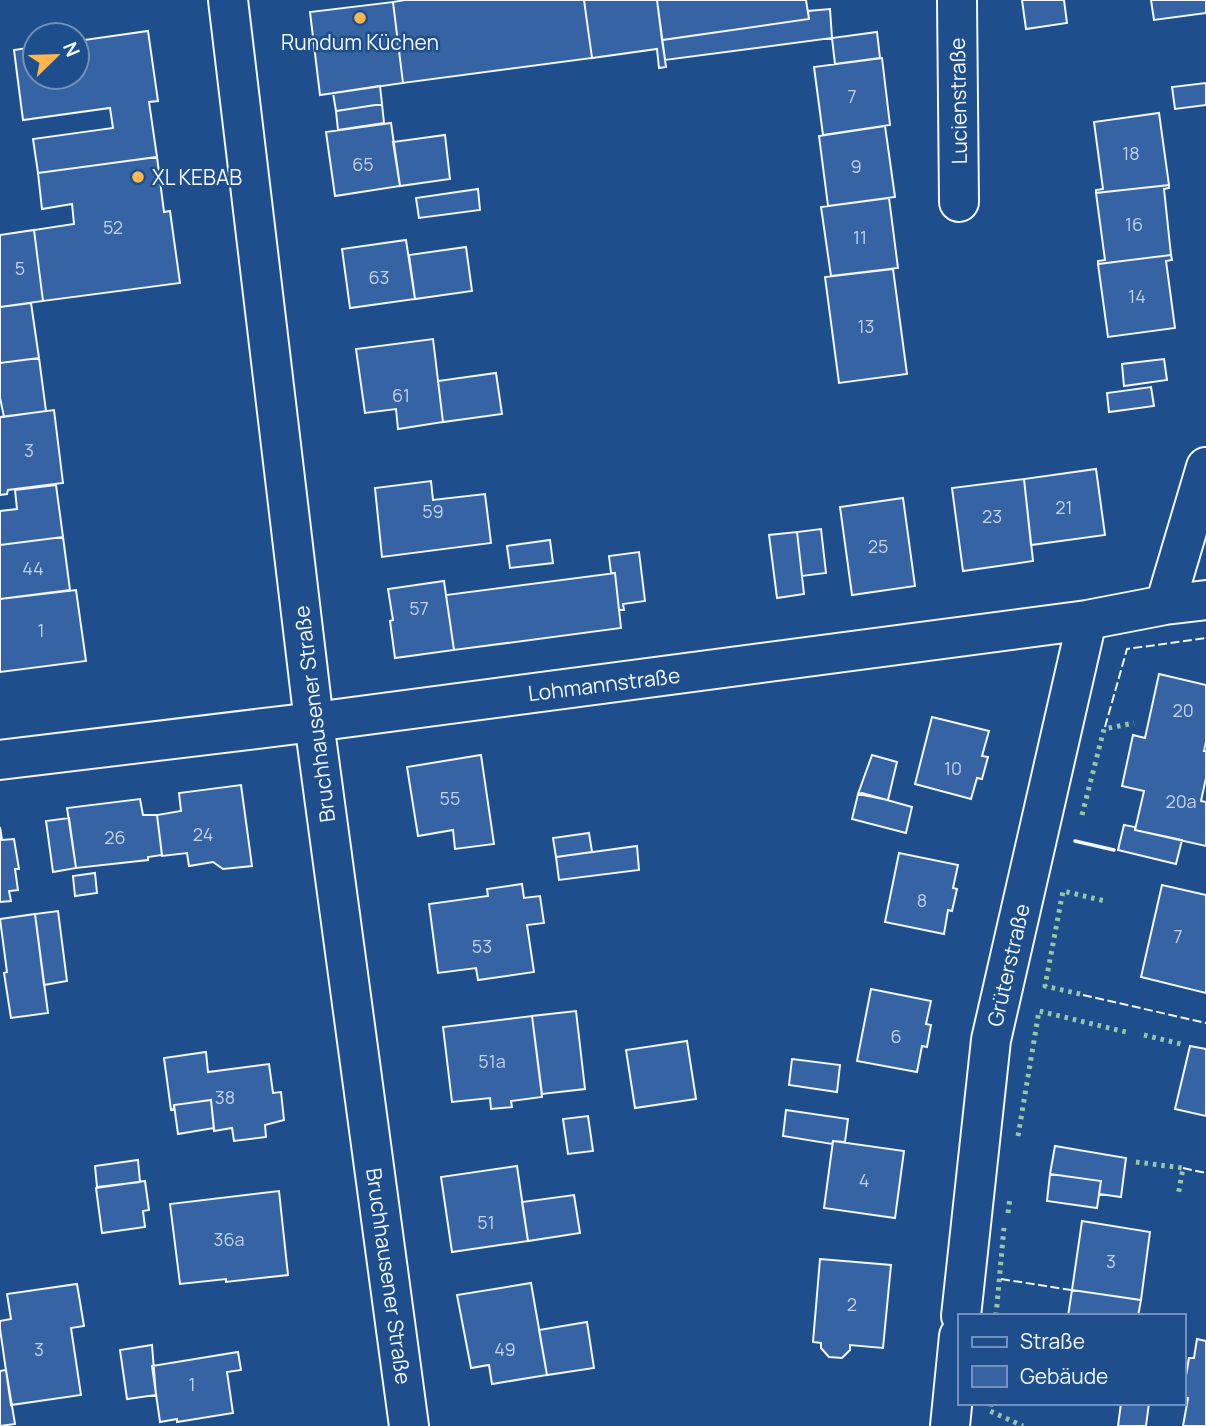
<svg xmlns="http://www.w3.org/2000/svg" width="1206" height="1426" font-family="Manrope,sans-serif">
	<style>
		.building { fill: #3563a3; stroke: #f2f6ff; stroke-width: 2 }
		.lines { fill: none; stroke-linecap: round; stroke-linejoin: round }
		.street-casing { stroke: #f2f6ff; stroke-width: 42 }
		.secondary-casing { stroke: #f2f6ff; stroke-width: 42 }
		.street { stroke: #1f4e8c; stroke-width: 38 }
		.secondary { stroke: #1f4e8c; stroke-width: 38 }
		.hedge { stroke: #97c8a6; stroke-width: 5; stroke-dasharray: 3.5 5; stroke-linecap: butt }
		.fence { stroke: #f2f6ff; stroke-width: 2; stroke-dasharray: 9 3.5; stroke-linecap: butt }
		.wall { stroke: #f2f6ff; stroke-width: 3.5 }
		.poi-dot { fill: #ffb74d; stroke: #1f4e8c; stroke-width: 2.5 }
		.labels { text-anchor: middle; dominant-baseline: central; stroke-width: 5; stroke-linejoin: round; paint-order: stroke }
		.number-label { font-size: 18px; fill: #c3d1e8 }
		.poi-label { font-size: 21px; fill: #f2f6ff; stroke: #1f4e8c }
		.street-label { font-size: 21px; fill: #f2f6ff; stroke: #1f4e8c }
	</style>
	<rect width="100%" height="100%" fill="#1f4e8c"/>
	<!-- building -->
	<path class="building" d="M405,0H584L592,58L403,83L393,2Z
		M584,0H657L666,67L659,68L657,49L592,58Z
		M657,0H806L809,19L662,40Z
		M1022,0H1064L1067,23L1026,29Z
		M1151,0H1206V13L1154,20Z
		M393,2L403,83L320,95L310,12Z
		M830,9L832,38L665,60L662,40L809,19L808,11Z
		M148,31L158,101L149,102L157,157L38,173L33,139L113,128L110,108L23,120L14,50L35,47V77H77V41Z
		M877,32L880,58L835,64L832,38Z
		M882,58L890,125L823,135L814,67Z
		M1206,83V105L1175,109L1172,87Z
		M380,86L382,104L336,111L333,93Z
		M382,104L384,123L338,130L336,111Z
		M1159,113L1169,185L1096,193V190L1103,189L1094,122Z
		M391,123L400,186L335,196L326,132Z
		M885,126L895,197L828,206L819,136Z
		M445,135L450,179L400,186L393,142Z
		M157,157L164,212L170,211L180,283L43,301L34,230L74,224L72,204L42,209L38,173Z
		M1169,185V188L1164,189L1171,255L1098,264V261L1105,260L1096,193Z
		M478,189L480,210L419,218L416,198Z
		M889,198L898,268L831,276L821,207Z
		M34,230L43,301L0,307V235Z
		M406,240L415,299L350,308L342,249Z
		M466,247L472,291L415,299L409,255Z
		M1171,255L1172,260L1166,261L1175,328L1108,337L1098,264Z
		M893,269L907,374L839,383L825,277Z
		M31,303L39,358L0,363V307Z
		M433,339L443,422L398,429L396,409L365,413L356,349Z
		M39,358L46,411L4,417L0,398V363Z
		M1164,359L1167,380L1124,386L1122,364Z
		M496,373L502,414L443,422L438,381Z
		M1151,387L1154,406L1109,412L1107,393Z
		M54,410L63,483L8,490L7,494L0,495V417Z
		M1096,469L1105,535L1031,545L1024,479Z
		M1024,479L1033,561L963,571L952,488Z
		M431,481L433,500L485,494L491,543L382,557L375,488Z
		M56,485L63,537L0,545V511L17,509L15,490Z
		M903,498L915,586L852,595L840,507Z
		M821,529L826,573L802,576L797,532Z
		M797,532L804,594L777,598L769,535Z
		M63,537L70,590L0,599V545Z
		M550,540L553,563L510,568L507,546Z
		M639,552L645,601L623,604L624,610H619L615,573H611L609,556Z
		M615,573L621,628L454,650L446,595Z
		M444,581L454,650L395,658L390,621L393,620L388,589Z
		M76,590L86,661L0,672V599Z
		M1159,674L1206,685V742L1204,751H1206V778L1201,801L1206,802V846L1135,830L1144,791L1122,786L1133,735L1145,738Z
		M932,717L989,731L982,756L988,757L982,779L977,778L971,799L915,784Z
		M481,755L494,844L455,849L453,830L418,836L407,767Z
		M872,755L897,762L888,800L858,794Z
		M241,785L252,866L223,869L213,862L189,866L187,853L162,856L157,815L181,811L179,793Z
		M862,793L912,807L906,833L852,819L858,794Z
		M140,799L143,815H157L162,855L148,857V860L76,868L67,808Z
		M69,818L76,868L53,872L46,821Z
		M1124,825L1135,827V830L1182,840L1176,864L1118,850Z
		M0,827L2,840L14,839L19,869H15L18,890L9,891L11,901L0,902Z
		M589,833L592,852L556,857L553,838Z
		M637,846L639,870L559,880L556,857Z
		M899,853L958,865L953,888L957,889L952,911L948,910L944,934L885,922Z
		M95,873L97,893L75,896L73,876Z
		M522,884L524,898L540,896L544,923L527,925L534,972L478,980L476,968L438,973L429,904L488,896L487,889Z
		M1162,885L1206,895V993L1141,977Z
		M58,911L67,981L44,985L35,914Z
		M35,914L48,1013L11,1018L4,973L7,972L0,919Z
		M871,989L931,1001L926,1024L931,1025L927,1047L922,1046L917,1072L857,1061Z
		M576,1011L585,1089L542,1094L532,1016Z
		M532,1016L542,1097L511,1101L512,1107L491,1109L490,1098L452,1102L443,1027Z
		M687,1041L696,1099L635,1108L626,1050Z
		M1190,1046L1206,1049V1116L1175,1109Z
		M206,1052L208,1072L269,1064L273,1093L281,1092L284,1120L265,1125L266,1137L234,1141L232,1128L214,1131L211,1100L174,1105V1109L171,1110L164,1058Z
		M792,1059L840,1065L837,1092L789,1085Z
		M211,1100L214,1128L178,1134L174,1105Z
		M786,1110L848,1119L845,1142L833,1141L832,1144L783,1136Z
		M588,1116L593,1151L568,1154L563,1119Z
		M833,1141L904,1151L895,1218L824,1208Z
		M1055,1146L1126,1158L1121,1197L1099,1194L1101,1181L1050,1174Z
		M138,1160L140,1182L97,1187L95,1166Z
		M517,1166L528,1241L452,1252L441,1177Z
		M1050,1174L1101,1181L1097,1208L1047,1201Z
		M145,1181L149,1210L143,1211L145,1227L102,1233L96,1188Z
		M279,1191L288,1275L226,1282V1279L180,1284L170,1204Z
		M574,1195L580,1233L528,1241L522,1202Z
		M1082,1221L1150,1232L1141,1300L1072,1290Z
		M820,1259L891,1265L883,1348L850,1345V1350L842,1358L829,1357L821,1348V1343L813,1342Z
		M531,1283L547,1375L492,1384L489,1365L471,1368L457,1295Z
		M77,1284L84,1326L71,1328L81,1395L11,1405L0,1329V1321L11,1319L7,1294Z
		M1072,1290L1141,1300L1138,1316H1068Z
		M587,1322L594,1368L547,1375L539,1330Z
		M1197,1339L1206,1341V1426H1183L1188,1398L1183,1397V1393L1189,1358H1194Z
		M152,1345L156,1395L127,1399L120,1350Z
		M238,1352L241,1370L227,1372L233,1413L177,1422V1419L160,1422L152,1366Z
		M6,1370L15,1424L0,1426V1371Z
		M1121,1403H1149L1146,1426H1118Z"/>
	<g class="lines">
		<!-- street casing -->
		<g class="street-casing">
			<path id="street" d="M957,0L959,202
				M1165,605L1206,467
				M0,760L314,722L1087,620L1165,605L1206,600
				M961,1316L991,1040L1087,620
				M950,1426L959,1336"/>
		</g>
		<!-- secondary casing -->
		<g class="secondary-casing">
			<path id="secondary" d="M228,0L314,722L409,1426"/>
		</g>
		<!-- street -->
		<use href="#street" class="street"/>
		<!-- secondary -->
		<use href="#secondary" class="secondary"/>
		<!-- hedge -->
		<path class="hedge" d="M1082,815L1104,729L1134,723
			M1080,994L1045,986L1063,891L1105,901
			M1144,1035L1185,1045
			M1018,1136L1039,1011L1126,1032
			M1136,1162L1183,1168L1178,1196
			M1008,1213L1010,1198
			M996,1316L1004,1227
			M991,1403L990,1411L1023,1426"/>
		<!-- fence -->
		<path class="fence" d="M1105,727L1127,649L1206,638
			M1083,995L1206,1023
			M1183,1168L1206,1173
			M1001,1279L1071,1290"/>
		<!-- wall -->
		<path class="wall" d="M1075,841L1114,850"/>
	</g>
	<!-- markers -->
	<g class="poi-dot">
		<circle cx="360" cy="18" r="7"/>
		<circle cx="138" cy="177" r="7"/>
	</g>
	<g class="labels">
		<!-- number labels -->
		<g class="number-label">
			<text x="852" y="96">7</text>
			<text x="1131" y="153">18</text>
			<text x="363" y="164">65</text>
			<text x="856" y="166">9</text>
			<text x="1134" y="224">16</text>
			<text x="113" y="227">52</text>
			<text x="860" y="237">11</text>
			<text x="20" y="268">5</text>
			<text x="379" y="277">63</text>
			<text x="1137" y="296">14</text>
			<text x="866" y="326">13</text>
			<text x="401" y="395">61</text>
			<text x="29" y="450">3</text>
			<text x="1064" y="507">21</text>
			<text x="433" y="511">59</text>
			<text x="992" y="516">23</text>
			<text x="878" y="546">25</text>
			<text x="33" y="568">44</text>
			<text x="419" y="608">57</text>
			<text x="41" y="630">1</text>
			<text x="1183" y="710">20</text>
			<text x="953" y="768">10</text>
			<text x="450" y="798">55</text>
			<text x="1181" y="801">20a</text>
			<text x="203" y="834">24</text>
			<text x="115" y="837">26</text>
			<text x="922" y="900">8</text>
			<text x="1178" y="936">7</text>
			<text x="482" y="946">53</text>
			<text x="896" y="1036">6</text>
			<text x="492" y="1061">51a</text>
			<text x="225" y="1097">38</text>
			<text x="864" y="1180">4</text>
			<text x="486" y="1222">51</text>
			<text x="229" y="1239">36a</text>
			<text x="1111" y="1261">3</text>
			<text x="852" y="1304">2</text>
			<text x="39" y="1349">3</text>
			<text x="505" y="1349">49</text>
			<text x="192" y="1384">1</text>
		</g>
		<!-- poi labels -->
		<g class="poi-label">
			<text x="360" y="42">Rundum Küchen</text>
			<text x="152" y="177" text-anchor="start">XL KEBAB</text>
		</g>
		<!-- street labels -->
		<g class="street-label">
			<text transform="translate(958 101) rotate(-91)">Lucienstraße</text>
			<text transform="translate(604 684) rotate(-7)">Lohmannstraße</text>
			<text transform="translate(314 714) rotate(-97)">Bruchhausener Straße</text>
			<text transform="translate(1008 965) rotate(-77)">Grüterstraße</text>
			<text transform="translate(389 1276) rotate(82)">Bruchhausener Straße</text>
		</g>
	</g>
	<!-- legend -->
	<rect x="958" y="1314" width="228" height="91" fill="#1f4e8c" stroke="#7391ba" stroke-width="2"/>
	<rect x="972" y="1337" width="35" height="10" fill="#1f4e8c" stroke="#7391ba" stroke-width="2"/>
	<text x="1020" y="1349" font-size="21" fill="#f2f6ff">Straße</text>
	<rect x="972" y="1366" width="35" height="21" fill="#3563a3" stroke="#7391ba" stroke-width="2"/>
	<text x="1020" y="1384" font-size="21" fill="#f2f6ff">Gebäude</text>
	<!-- north arrow -->
	<g transform="translate(56 56) rotate(67)"><circle r="33" fill="#1f4e8c" stroke="#7391ba" stroke-width="2"/>
	<path d="M0-5L12 26L0 18L-12 26Z" fill="#ffb74d"/>
	<text y="-10" font-size="19" font-weight="bold" text-anchor="middle" fill="#f2f6ff">N</text>
	</g>
</svg>
